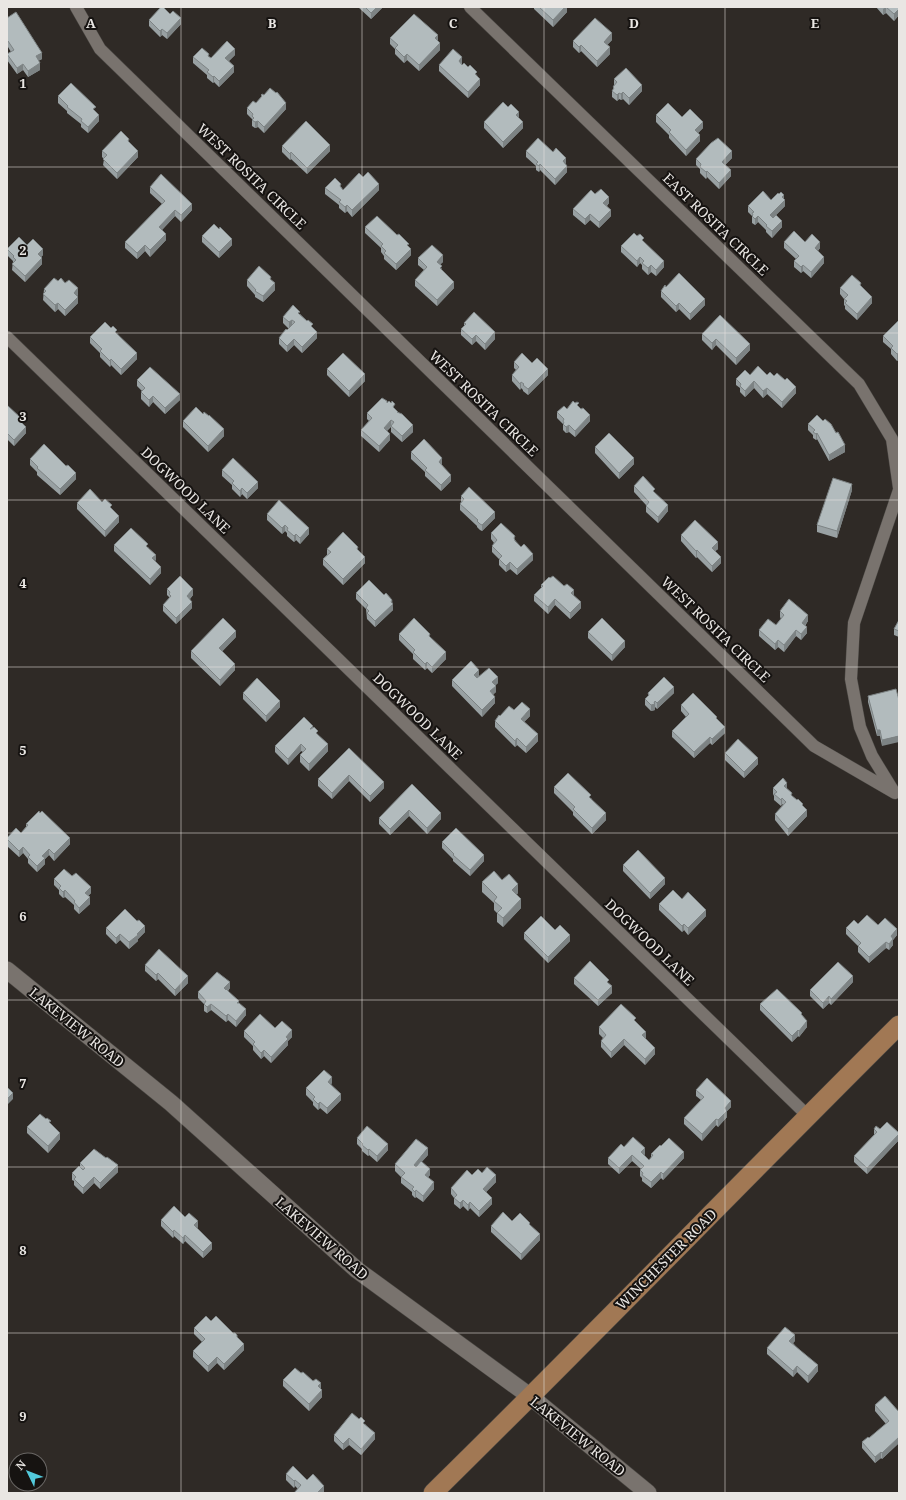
<svg xmlns="http://www.w3.org/2000/svg" width="906" height="1500" font-family="'Noto Serif',serif">
	<style>
		.lines { fill: none; stroke-linecap: round; stroke-linejoin: round }
		.street-casing { stroke: #494642; stroke-width: 13 }
		.secondary-casing { stroke: #494642; stroke-width: 18 }
		.primary-casing { stroke: #494642; stroke-width: 20 }
		.street { stroke: #79736e; stroke-width: 12 }
		.secondary { stroke: #79736e; stroke-width: 17 }
		.primary { stroke: #a17854; stroke-width: 19 }
		.wall { fill: #99a1a3 }
		.shaded-wall { fill: #7d8384 }
		.building { fill: #b2bbbd; stroke: #7d8384 }
		.grid { fill: none; stroke: #e9e6e3; stroke-width: 1; stroke-opacity: 0.55 }
		.labels { text-anchor: middle; dominant-baseline: central; stroke-width: 4; stroke-linejoin: round; paint-order: stroke }
		.street-label { font-size: 14px; fill: #e9e6e3; stroke: #161311 }
		.grid-label { font-size: 13px; text-anchor: middle; font-weight: bold; fill: #e9e6e3; stroke: #161311; stroke-width: 4; stroke-linejoin: round; paint-order: stroke }
	</style>
	<rect width="100%" height="100%" fill="#2f2a26"/>
	<g class="lines">
		<!-- street casing -->
		<g class="street-casing">
			<path id="street" d="M76,7L100,49L814,746L895,793
				M470,7L859,384L892,439L899,488
				M7,337L808,1116
				M894,792L872,756L860,727L851,679L854,623L899,490"/>
		</g>
		<!-- secondary casing -->
		<g class="secondary-casing">
			<path id="secondary" d="M7,970L171,1103L357,1270L531,1397L648,1493"/>
		</g>
		<!-- primary casing -->
		<g class="primary-casing">
			<path id="primary" d="M433,1493C590,1339 743,1180 899,1025"/>
		</g>
		<!-- street -->
		<use href="#street" class="street"/>
		<!-- secondary -->
		<use href="#secondary" class="secondary"/>
		<!-- primary -->
		<use href="#primary" class="primary"/>
	</g>
	<!-- wall -->
	<path class="wall" d="M358,7H383L371,19Z
		M534,7H567V12L553,27L534,9Z
		M876,7H899V15L894,21L886,13L883,15Z
		M170,14L181,24L167,39L162,35L160,37L149,26V20Z
		M7,18L42,59L38,61L40,70L28,77L23,70L17,74L7,60V54L11,52L8,47L7,48Z
		M390,38L438,41V42L440,50L419,71L407,60L404,63L395,54V49L390,44Z
		M612,40L607,45L610,54L597,67L581,51L579,53L573,47V41Z
		M235,55L229,61L234,72L219,87L214,82L213,83L207,78V75L193,63V57H209L211,58Z
		M462,63V64L477,75L480,85L468,98L439,71V65Z
		M614,79L642,91L629,105L623,99L621,100L619,99L617,101L612,97V91L613,90V87L614,85Z
		M261,95L286,109L264,133L258,127L255,128L252,126V119L247,114V108L256,103L261,98Z
		M58,96L96,112L99,121L88,133L81,127V124L67,113V111L58,103Z
		M656,115L682,117L703,128L698,133L700,141L686,156L669,138V135L656,122Z
		M519,118L523,128L503,148L484,128V122Z
		M129,143L138,157L117,179L103,165L104,159L102,157V151Z
		M282,146L330,151L307,174L291,159L290,160L282,152Z
		M526,151L566,164L567,172L555,185L540,170L539,172L536,170V166L526,157Z
		M732,158L725,165L731,176L719,189L707,177L706,179L700,173V169L696,165V159Z
		M363,177L379,190L352,217L347,211L345,213L339,208V205L325,194V188L341,187L343,190Z
		M150,187L192,210L181,222L175,216L162,230L166,240L150,257L145,251L137,259L125,248V242L162,204L150,193Z
		M595,194L609,203L607,206L611,216L599,228L590,220L585,225L573,215V209Z
		M784,199L785,206L773,218L782,227L772,238L766,232V230L758,222L755,225L752,223V216L748,212V206L771,200Z
		M365,227L409,247L411,255L396,270L384,259V256L381,252V248L365,233Z
		M219,229L232,245L219,258L202,242V236Z
		M644,242L664,267L656,276L651,272L648,275L642,269V265L640,263L637,267L621,252V246Z
		M784,242H805L820,248L818,251L824,263L811,278L803,271L801,273L794,267V261L796,259L784,248Z
		M27,245L43,255L41,257L42,264L25,282L12,270L13,261L7,255V249Z
		M418,258L443,262L440,264L442,270L454,288L437,306L415,286V280L424,270L418,265Z
		M247,280H271L275,290L263,302L255,297V295L247,286Z
		M58,281L78,295L77,296L78,303L65,316L58,309L55,312L43,300L44,289Z
		M861,286L872,303L857,320L845,309V306L844,305V299L840,294V288Z
		M666,287L705,305L690,320L679,309L676,312L661,297V291Z
		M300,314L313,328L317,338L302,353L294,345L287,352L279,344V338L289,329L283,323V317Z
		M464,323L495,339L485,350L476,341L472,345L461,335V329L464,326Z
		M899,323V359L897,361L891,354V349L883,342V336Z
		M117,333L137,359L121,375L111,365L110,367L100,357V353L90,343V337Z
		M702,334L750,350L736,365L716,345L712,350L702,340Z
		M514,362L532,363L548,375L528,395L523,391V390L521,388L520,390L512,381V375L516,370L514,368Z
		M327,369L365,381L349,397L327,375Z
		M750,375H767L774,376L796,393L782,408L767,394L763,398L754,388L745,397L740,392V388L736,385V379Z
		M137,380L180,400L165,414L153,402L149,407L141,399V392L142,391L137,386Z
		M387,403L395,409L413,432L402,442L391,432V427L387,431L390,440L379,452L361,436V430L369,421L367,419V413Z
		M7,405L22,423L26,433L14,446L7,439Z
		M579,407L590,421L575,437L569,432L566,433L563,430V424L557,418V412L567,409Z
		M183,421L224,436L208,452L183,427Z
		M808,424L845,452L829,461L817,439L816,440L813,438V435L808,430Z
		M595,447L634,464L619,479L595,453Z
		M411,452L442,464V465L451,481L441,491L425,476V472L411,459Z
		M30,459L76,479L60,495L37,475V472L30,465Z
		M222,470L258,488L247,499L242,494L240,497L232,489V485L222,476Z
		M634,486L655,493L668,511L658,523L646,512V505L634,492Z
		M852,490L837,538L817,532V525Z
		M461,496L495,518L482,531L480,530L477,527V526L460,510V504L461,502Z
		M102,502L112,509L119,522L105,537L77,509V503Z
		M267,514L309,534L300,544L296,540L294,542L287,536V533L285,531L282,534L267,520Z
		M491,533L515,540L533,560L517,575L510,569L506,572L499,565V559L492,552V546L494,543L491,539Z
		M681,535L718,549L715,551L721,563L712,572L697,557L696,558L681,541Z
		M114,545L148,547L161,573L150,585L114,551Z
		M327,549L358,550L365,563L343,585L323,565V559L327,555Z
		M541,585L574,596L581,608L570,619L555,605L548,614L534,601V595L541,588Z
		M167,589L193,595L190,599L192,608L176,624L163,611V605L169,599V597L167,595Z
		M356,593L384,595L392,600L393,610L375,627L367,619L366,609L356,599Z
		M780,611L808,621L805,626L807,633L801,640L796,636L784,652L778,647L775,650L759,636V630L776,625L781,619L780,617Z
		M899,620V637L894,635V629Z
		M588,632L625,647L612,661L588,638Z
		M399,634L430,638L446,659L432,673L427,668L425,670L413,659V654L399,640Z
		M236,637L222,651L235,670L220,686L191,658V651Z
		M479,676L478,678L498,683L495,685L496,692L493,694L495,703L482,717L452,686V680Z
		M243,693L280,707L266,722L243,699Z
		M648,693H674L657,709L655,707V710L651,711L645,705V699L648,696Z
		M868,696L899,700L882,746L880,736H877L868,702Z
		M681,705L725,733L712,745L710,743L694,758L672,737V731L686,717L681,711Z
		M514,710L530,716L524,722L538,741L526,753L517,745L515,747L495,727V721L500,716Z
		M313,727L328,751L309,771L300,762V755L303,752L301,751L288,765L275,752V746Z
		M349,748L384,788L370,802L349,781L332,799L318,786V779Z
		M725,753L758,764L744,778L725,760Z
		M412,784L441,819L427,834L409,816L390,835L379,824V818Z
		M554,787L591,798L606,820L592,834L573,815V812L554,793Z
		M773,788L787,789L792,796L803,807L807,816L788,836L775,820V814L783,805L782,804L781,806L774,800V796L773,794Z
		M26,824L70,844L54,861L49,855L45,859V864L37,872L28,863V859L23,853L19,857L7,846V838L21,833L26,827Z
		M442,842L484,861L470,876L453,861V859L442,848Z
		M623,865L665,884L650,899L623,871Z
		M54,879L91,893L88,896L90,904L79,914L74,909V905L65,897L63,898L59,894V890L54,885Z
		M502,880L518,893L517,894L521,908L503,927L497,922V913L494,910V903L482,892V882Z
		M682,899L706,916L688,935L684,930L682,932L659,910V904Z
		M899,903V911L898,910V904Z
		M858,924L878,925L897,935L893,940V945L889,950L886,948L869,963L858,952V946L846,934V928Z
		M106,928L145,932L138,939V941L129,949L120,940L116,944L106,934Z
		M555,930L570,941L548,963L524,939V933Z
		M145,965L188,983L175,996L158,979L156,981L145,971Z
		M574,978L609,984L612,993L598,1006L574,984Z
		M853,982L831,1005L829,1003L823,1009L810,996V990Z
		M230,988L228,991L239,1003L246,1015L236,1027L228,1020L226,1022L211,1010L207,1013L204,1011V1004L198,998V992Z
		M760,1004L802,1016L807,1027L799,1037L798,1036L792,1042L760,1010Z
		M636,1022L655,1054L645,1065L624,1045L611,1058L601,1047V1041L603,1038L599,1034V1027Z
		M275,1028L292,1037L288,1041V1045L271,1063L264,1056L261,1059L253,1050V1046L244,1037V1031Z
		M332,1083L331,1084L341,1100L327,1114L320,1108L318,1110L313,1105V1102L306,1095V1088Z
		M696,1090L731,1107L727,1111V1117L718,1127L716,1125L702,1141L684,1124V1118L701,1100L696,1096Z
		M51,1124L60,1139L48,1153L27,1133V1127Z
		M874,1129L899,1133V1140L867,1174L854,1162V1156L874,1135Z
		M357,1138L388,1150L377,1162L369,1155L368,1156L362,1151V1149L357,1144Z
		M661,1146L684,1158L663,1180L661,1178L651,1188L642,1181V1178L640,1176V1170L641,1169L632,1161L619,1174L608,1164V1158L624,1147L645,1154L644,1155L649,1160L651,1158V1154Z
		M428,1155L421,1162L430,1175L428,1177L434,1189L423,1202L416,1197L415,1198L412,1195V1192L401,1183V1177L395,1171V1164Z
		M80,1163L118,1172L100,1189L94,1183L83,1194L74,1185V1181L72,1180V1173L80,1167Z
		M482,1173L496,1182L486,1192L492,1204L479,1217L470,1208L468,1211L463,1206L460,1209L454,1204V1198L451,1194V1188L472,1175Z
		M185,1217L198,1227L197,1228L212,1249L203,1258L185,1241L183,1244L174,1236L173,1238L161,1226V1220Z
		M512,1221L540,1240L521,1260L491,1232V1226Z
		M211,1321L244,1350L224,1370L217,1363L208,1372L193,1357V1351L202,1342L194,1334V1328Z
		M795,1341L793,1343L818,1371L808,1383L797,1372L793,1377L767,1354V1348Z
		M301,1373L321,1389L322,1397L309,1411L283,1386V1380Z
		M875,1405L899,1412V1443L882,1459L881,1458L875,1463L862,1448V1442L869,1438L886,1424L875,1411Z
		M365,1424L375,1439L361,1455L349,1445L343,1450L334,1441V1435Z
		M286,1474L307,1480L324,1492L298,1489L295,1486L294,1488L286,1480Z"/>
	<!-- shaded-wall -->
	<path class="shaded-wall" d="M377,7H383L371,19V13Z
		M565,7H567V12L553,27V20Z
		M886,7V13L883,15V9Z
		M899,9V15L894,21V14Z
		M181,18V24L167,39V33Z
		M162,29V35L160,37V31Z
		M612,33V40L604,48V42Z
		M438,35V41L435,45V38Z
		M8,41V47L7,48V42Z
		M440,43V50L419,71V65Z
		M581,45V51L579,53V47Z
		M610,47V54L597,67V61Z
		M235,49V55L225,64V58Z
		M42,53V59L36,62V56Z
		M407,54V60L404,63V57Z
		M462,57V63L459,67V61Z
		M40,63V70L28,77V71Z
		M23,64V70L17,74V68Z
		M234,66V72L219,87V81Z
		M214,76V82L213,83V77Z
		M480,79V85L468,98V92Z
		M642,85V91L629,105V98Z
		M623,92V99L621,100V94Z
		M619,93V99L617,101V95Z
		M286,103V109L264,133V127Z
		M519,112V118L516,115Z
		M99,115V121L88,133V127Z
		M258,121V127L255,128V122Z
		M523,122V128L503,148V142Z
		M703,122V128L695,136V130Z
		M700,135V141L686,156V150Z
		M330,145V151L307,174V168Z
		M138,151V157L117,179V173Z
		M732,151V158L722,168V162Z
		M291,152V159L290,160V154Z
		M566,158V164L563,161Z
		M540,164V170L539,172V166Z
		M567,166V172L555,185V179Z
		M731,170V176L719,189V183Z
		M707,171V177L706,179V172Z
		M379,184V190L352,217V210Z
		M784,195V201L785,200V206L770,221V215Z
		M609,197V203L603,209V203Z
		M192,204V210L181,222V215Z
		M347,205V211L345,213V207Z
		M175,210V216L159,233V227Z
		M611,210V216L599,228V222Z
		M590,214V220L585,225V219Z
		M758,216V222L755,225V219Z
		M782,221V227L772,238V231Z
		M166,234V240L150,257V250Z
		M232,239V245L219,258V252Z
		M820,242V248L815,254V248Z
		M145,245V251L137,259V253Z
		M43,249V255L38,260V254Z
		M411,249V255L396,270V264Z
		M443,255V262L437,268V262Z
		M640,257V263L637,267V261Z
		M824,257V263L811,278V272Z
		M42,258V264L25,282V276Z
		M664,261V267L656,276V270Z
		M651,265V272L648,275V268Z
		M803,265V271L801,273V267Z
		M454,282V288L437,306V300Z
		M275,283V290L263,302V296Z
		M78,288V295L74,299V293Z
		M78,297V303L65,316V310Z
		M872,297V303L857,320V314Z
		M705,299V305L690,320V314Z
		M58,303V309L55,312V305Z
		M679,303V309L676,312V306Z
		M292,320V326L289,329V322Z
		M317,332V338L302,353V347Z
		M495,332V339L485,350V344Z
		M476,335V341L472,345V339Z
		M294,339V345L287,352V346Z
		M716,339V345L712,350V343Z
		M750,344V350L736,365V358Z
		M137,353V359L121,375V369Z
		M899,353V359L897,361V354Z
		M111,359V365L110,367V361Z
		M548,369V375L528,395V389Z
		M365,374V381L349,397V391Z
		M754,381V388L745,397V391Z
		M521,382V388L520,390V384Z
		M796,387V393L782,408V402Z
		M767,388V394L763,398V391Z
		M180,394V400L165,414V408Z
		M153,396V402L149,407V400Z
		M590,415V421L575,437V431Z
		M391,420V426L384,434V428Z
		M413,425V432L402,442V436Z
		M569,425V432L566,433V427Z
		M26,427V433L14,446V440Z
		M224,429V436L208,452V446Z
		M817,433V439L816,440V434Z
		M390,434V440L379,452V446Z
		M845,445V452L829,461V455Z
		M442,458V464L439,468V462Z
		M634,458V464L619,479V473Z
		M76,473V479L60,495V489Z
		M451,475V481L441,491V485Z
		M258,482V488L247,499V493Z
		M852,484V490L837,538V531Z
		M242,488V494L240,497V491Z
		M668,505V511L658,523V517Z
		M495,512V518L482,531V525Z
		M119,516V522L105,537V531Z
		M285,525V531L282,534V528Z
		M309,528V534L300,544V538Z
		M296,534V540L294,542V536Z
		M718,542V549L712,554V548Z
		M697,550V557L696,558V551Z
		M533,554V560L517,575V569Z
		M156,555V561L152,558Z
		M365,557V563L343,585V579Z
		M721,557V563L712,572V566Z
		M510,562V569L506,572V566Z
		M161,567V573L150,585V579Z
		M193,589V595L187,602V596Z
		M574,590V596L571,593Z
		M555,599V605L548,614V607Z
		M392,600L393,610L375,627V621Z
		M192,602V608L176,624V618Z
		M581,602V608L570,619V613Z
		M808,615V621L802,629V623Z
		M807,627V633L801,640V634Z
		M796,630V636L784,652V645Z
		M236,631V637L219,655V648Z
		M778,640V647L775,650V644Z
		M625,641V647L612,661V655Z
		M446,652V659L432,673V667Z
		M427,662V668L425,670V664Z
		M235,664V670L220,686V680Z
		M479,670V676L474,681V675Z
		M498,677V683L492,689V682Z
		M496,686V692L490,698V691Z
		M674,687V693L657,709V703Z
		M495,697V703L482,717V710Z
		M280,701V707L266,722V716Z
		M655,701V710L651,711V705Z
		M530,709V716L521,725V719Z
		M725,727V733L712,745V739Z
		M877,730H880V736H877Z
		M538,734V741L526,753V747Z
		M899,736V742L882,746V740Z
		M710,737V743L694,758V752Z
		M517,738V745L515,747V741Z
		M301,744V751L288,765V759Z
		M328,744V751L309,771V764Z
		M758,758V764L744,778V772Z
		M349,775V781L332,799V793Z
		M384,782V788L370,802V796Z
		M787,783V789L784,786Z
		M782,798V804L781,806V800Z
		M409,810V816L390,835V829Z
		M807,810V816L788,836V829Z
		M441,813V819L427,834V828Z
		M606,813V820L592,834V828Z
		M70,838V844L54,861V854Z
		M23,847V853L19,857V851Z
		M49,849V855L45,859V864L37,872V866L42,856Z
		M484,855V861L470,876V870Z
		M665,878V884L650,899V893Z
		M518,884V893L512,899V890Z
		M91,887V893L85,899V893Z
		M65,890V897L63,898V892Z
		M90,897V904L79,914V908Z
		M521,899V908L503,927V918Z
		M706,910V916L688,935V928Z
		M684,924V930L682,932V926Z
		M145,926V932L138,939V941L129,949V942Z
		M897,929V935L893,940V945L889,950V944L891,936Z
		M120,934V940L116,944V938Z
		M570,935V941L548,963V957Z
		M886,942V948L869,963V957Z
		M158,973V979L156,981V975Z
		M188,976V983L175,996V990Z
		M853,976V982L831,1005V999Z
		M230,982V988L224,994V988Z
		M612,986V993L598,1006V1000Z
		M829,996V1003L823,1009V1003Z
		M211,1004V1010L207,1013V1007Z
		M246,1009V1015L236,1027V1021Z
		M228,1014V1020L226,1022V1016Z
		M807,1021V1027L799,1037V1031Z
		M292,1030V1037L288,1041V1045L271,1063V1057L286,1037Z
		M798,1030V1036L792,1042V1036Z
		M646,1032V1038L642,1042V1035Z
		M624,1039V1045L611,1058V1052Z
		M655,1048V1054L645,1065V1059Z
		M264,1050V1056L261,1059V1053Z
		M332,1077V1083L328,1088V1082Z
		M13,1093V1099L7,1105V1099Z
		M341,1094V1100L327,1114V1108Z
		M731,1101V1107L727,1111V1117L718,1127V1120L725,1108Z
		M320,1102V1108L318,1110V1104Z
		M716,1119V1125L702,1141V1134Z
		M60,1133V1139L48,1153V1146Z
		M899,1134V1140L867,1174V1168Z
		M388,1144V1150L377,1162V1156Z
		M428,1148V1155L414,1171V1165Z
		M645,1148V1154L641,1158V1152Z
		M369,1149V1155L368,1156V1150Z
		M684,1152V1158L663,1180V1174Z
		M632,1155V1161L619,1174V1168Z
		M118,1165V1172L100,1189V1183Z
		M430,1169V1175L425,1181V1175Z
		M661,1172V1178L651,1188V1182Z
		M496,1175V1182L483,1195V1189Z
		M94,1177V1183L83,1194V1188Z
		M434,1182V1189L423,1202V1196Z
		M416,1190V1197L415,1198V1192Z
		M492,1198V1204L479,1217V1211Z
		M463,1200V1206L460,1209V1203Z
		M470,1202V1208L468,1211V1205Z
		M198,1221V1227L194,1231V1225Z
		M174,1230V1236L173,1238V1232Z
		M540,1234V1240L521,1260V1254Z
		M185,1235V1241L183,1244V1238Z
		M212,1243V1249L203,1258V1252Z
		M795,1335V1341L789,1347V1341Z
		M244,1344V1350L224,1370V1364Z
		M217,1357V1363L208,1372V1366Z
		M818,1365V1371L808,1383V1376Z
		M797,1366V1372L793,1377V1371Z
		M321,1383V1389L318,1386Z
		M322,1390V1397L309,1411V1404Z
		M375,1433V1439L361,1455V1449Z
		M899,1437V1443L882,1459V1453Z
		M349,1438V1445L343,1450V1444Z
		M881,1452V1458L875,1463V1457Z
		M295,1480V1486L294,1488V1481Z
		M324,1486V1492L323,1493H317Z"/>
	<!-- building -->
	<path class="building" d="M161,7H163L170,14L173,11L181,18L167,33L162,29L160,31L149,20Z
		M365,7H377L371,13Z
		M539,7H565L553,20Z
		M886,7H899V9L894,14Z
		M16,12L42,53L36,56L40,63L28,71L23,64L17,68L7,54L14,50L8,41L7,42V18Z
		M414,14L438,35L435,38L440,43L419,65L407,54L404,57L395,48L398,45L390,38Z
		M595,18L612,33L604,42L610,47L597,61L581,45L579,47L573,41Z
		M227,41L235,49L225,58L234,66L219,81L214,76L213,77L207,72L209,70L193,57L202,48L209,54L208,56L211,58Z
		M453,49L462,57L459,61L462,65L464,63L468,67L470,65L477,72L475,74L480,79L468,92L439,65Z
		M626,68L642,85L629,98L623,92L621,94L619,93L617,95L612,91L614,88L613,87L617,82L614,79Z
		M71,83L96,107L93,109L99,115L88,127L81,121L82,119L67,107L68,106L58,96Z
		M270,88L276,93L277,92L286,103L264,127L258,121L255,122L252,120L254,118L252,116L253,114L247,108L253,101L256,103L262,96L261,95L262,94L264,95Z
		M503,102L508,107L511,104L519,112L516,115L523,122L503,142L484,122Z
		M668,103L682,117L690,109L703,122L695,130L700,135L686,150L669,132L671,130L656,115Z
		M306,121L330,145L307,168L291,152L290,154L282,146Z
		M121,131L129,139L128,141L138,151L117,173L103,159L107,155L102,151Z
		M538,138L553,152L556,148L566,158L563,161L567,166L555,179L540,164L539,166L536,164L538,162L526,151Z
		M718,138L732,151L722,162L731,170L719,183L707,171L706,172L700,167L701,164L696,159L711,143Z
		M368,172L379,184L352,210L347,205L345,207L339,202L341,200L325,188L335,178L341,184L340,186L343,190L359,173L363,177Z
		M161,174L192,204L181,215L175,210L159,227L166,234L150,250L145,245L137,253L125,242L165,201L150,187Z
		M601,189L609,197L603,203L611,210L599,222L590,214L585,219L573,209L591,190L595,194Z
		M763,191L771,200L778,193L779,194L781,192L784,195L782,197L785,200L770,215L773,218L776,215L782,221L772,231L766,226L767,225L758,216L755,219L752,216L753,215L752,213L754,212L748,206Z
		M377,216L397,235L399,234L409,244L407,245L411,249L396,264L384,253L386,251L381,246L383,244L365,227Z
		M214,224L219,229L220,227L232,239L219,252L202,236Z
		M794,231L805,242L812,234L820,242L815,248L824,257L811,272L803,265L801,267L794,261L799,256L784,242Z
		M634,233L637,236L640,234L644,238L642,240L664,261L656,270L651,265L648,268L642,263L644,261L640,257L637,261L621,246Z
		M19,237L27,245L33,239L43,249L38,254L42,258L25,276L12,264L16,260L13,257L14,256L7,249Z
		M432,245L443,255L437,262L442,266L440,268L454,282L437,300L415,280L427,267L418,258Z
		M259,266L271,277L270,279L275,283L263,296L255,291L256,290L247,280Z
		M679,273L705,299L690,314L679,303L676,306L661,291L665,285L666,287Z
		M852,275L861,283L860,285L872,297L857,314L845,303L847,301L844,299L848,295L840,288Z
		M54,278L58,281L61,278L65,283L69,280L78,288L74,293L78,297L65,310L58,303L55,305L43,294L46,291L44,289Z
		M293,305L300,312L298,313L307,321L308,320L313,324L311,326L317,332L302,347L294,339L287,346L279,338L286,329L287,330L295,322L292,320L289,322L283,317Z
		M474,312L495,332L485,344L476,335L472,339L461,329L466,324L464,323Z
		M720,315L750,344L736,358L716,339L712,343L702,334Z
		M898,321L899,323V353L897,354L891,348L893,346L883,336Z
		M105,322L111,328L113,326L117,330L115,332L137,353L121,369L111,359L110,361L100,351L102,349L90,337Z
		M343,353L365,374L349,391L327,369Z
		M522,353L532,363L537,358L548,369L528,389L523,385L524,384L521,382L520,384L512,375L519,367L514,362Z
		M758,366L767,375L770,372L774,376L777,373L785,380L787,378L796,387L782,402L767,388L763,391L754,381L745,391L740,386L741,384L736,379L745,370L750,375Z
		M150,367L180,394L165,408L153,396L149,400L141,392L145,388L137,380Z
		M382,398L387,401V403L389,401L391,403L392,401L395,404L393,407L398,412H397L402,414L413,425L402,436L391,426L394,422L391,420L384,428L390,434L379,446L361,430L372,418L367,413Z
		M573,401L575,403L577,402L579,403L577,405L581,409L583,408L590,415L575,431L569,425L566,427L563,424L564,423L563,421L564,419L557,412L564,406L567,409Z
		M7,405L22,419L20,421L26,427L14,440L7,433Z
		M196,407L203,414L204,412L209,416V415L224,429L208,446L183,421Z
		M817,415L823,421L825,419L831,424L836,433L838,432L845,445L829,455L817,433L816,434L813,432L815,430L808,424Z
		M609,433L634,458L619,473L595,447Z
		M424,439L442,458L439,462L451,475L441,485L425,470L427,468L411,452Z
		M44,444L66,466L68,465L76,473L60,489L37,468L38,467L30,459Z
		M233,458L258,482L247,493L242,488L240,491L232,483L234,481L222,470Z
		M643,476L655,489L653,491L668,505L658,517L646,506L649,502L634,486Z
		M833,478L852,484L837,531L817,525Z
		M469,487L495,512L482,525L480,524L477,521L478,520L460,504L464,499L461,496Z
		M90,489L102,502L105,499L112,505L110,507L119,516L105,531L77,503Z
		M279,500L309,528L300,538L296,534L294,536L287,530L288,528L285,525L282,528L267,514Z
		M695,520L718,542L712,548L721,557L712,566L697,550L696,551L681,535Z
		M501,523L515,536L514,538L515,541L521,547L524,544L533,554L517,569L510,562L506,566L499,559L502,556L492,546L497,540L491,533Z
		M131,528L148,544L146,546L156,555L152,558L161,567L150,579L114,545Z
		M343,532L358,547L357,549L365,557L343,579L323,559L331,552L327,549Z
		M180,576L193,589L187,596L192,602L176,618L163,605L171,596L169,594L170,592L167,589Z
		M553,576L564,586L567,584L574,590L571,593L581,602L570,613L555,599L548,607L534,595L543,586L541,585L549,577L550,578Z
		M369,580L384,595L386,593L392,600L391,602L393,604L375,621L367,613L369,611L366,608L368,605L356,593Z
		M789,599L808,615L802,623L807,627L801,634L796,630L784,645L778,640L775,644L759,630L768,619L776,625L784,615L780,611Z
		M223,618L236,631L219,648L235,664L220,680L191,651Z
		M414,618L430,634L429,636L446,652L432,667L427,662L425,664L413,652L415,650L399,634Z
		M602,618L625,641L612,655L588,632Z
		M899,620V631L894,629Z
		M471,661L479,670L474,675L477,678L489,668L498,677L492,682L496,686L490,691L495,697L482,710L452,680Z
		M664,677L674,687L657,703L655,701L654,703L655,704L651,705L645,699L649,695L648,693Z
		M257,678L280,701L266,716L243,693Z
		M896,689L899,700V736L882,740L880,730H877L868,696Z
		M693,693L717,717L716,718L725,727L712,739L710,737L694,752L672,731L689,714L681,705Z
		M522,702L530,709L521,719L538,734L526,747L517,738L515,741L495,721L499,715L500,716L509,706L514,710Z
		M304,717L313,726L310,729H311L314,727L318,731L316,733L328,744L309,764L300,755L306,749L301,744L288,759L275,746Z
		M738,739L758,758L744,772L725,753Z
		M349,748L384,782L370,796L349,775L332,793L318,779Z
		M568,773L591,795L589,797L606,813L592,828L573,809L575,807L554,787Z
		M783,778L787,783L784,786L792,793L791,795L797,800L798,799L803,804L802,805L807,810L788,829L775,814L786,802L782,798L781,800L774,794L777,792L773,788Z
		M412,784L441,813L427,828L409,810L390,829L379,818Z
		M39,811L40,813L42,811L70,838L54,854L49,849L42,856L45,858L37,866L28,857L30,855L23,847L19,851L7,839V838L16,828L21,833L28,825L26,824Z
		M456,828L484,855L470,870L453,855L454,854L442,842Z
		M638,850L665,878L650,893L623,865Z
		M64,869L72,876L76,873L91,887L85,893L90,897L79,908L74,902L75,901L65,890L63,892L59,888L61,886L54,879Z
		M494,871L502,880L509,874L518,884L512,890L521,899L503,918L497,913L502,908L494,901L497,897L482,882Z
		M673,890L682,899L688,892L706,910L688,928L684,924L682,926L659,904Z
		M125,909L137,921L139,920L145,926L137,934L138,935L129,942L120,934L116,938L106,928Z
		M867,915L878,925L885,918L897,929L891,936L893,939L889,944L886,942L869,957L858,946L861,943L846,928L854,920L858,924Z
		M541,916L555,930L560,925L570,935L548,957L524,933Z
		M159,949L188,976L175,990L158,973L156,975L145,965Z
		M590,961L609,980L607,982L612,986L598,1000L574,978Z
		M838,962L853,976L831,999L829,996L823,1003L810,990Z
		M217,972L230,982L224,988L226,990L227,989L228,991L239,1001L237,1003H239L246,1009L236,1021L228,1014L226,1016L211,1004L207,1007L204,1004L206,1001L198,992Z
		M777,989L802,1013L801,1014L807,1021L799,1031L798,1030L792,1036L760,1004Z
		M621,1004L636,1018L634,1020L646,1032L642,1035L655,1048L645,1059L624,1039L611,1052L601,1041L606,1035L599,1027Z
		M260,1014L275,1028L282,1021L292,1030L286,1037L288,1039L271,1057L264,1050L261,1053L253,1044L255,1042L244,1031Z
		M324,1070L332,1077L328,1082L341,1094L327,1108L320,1102L318,1104L313,1099L315,1097L306,1088Z
		M707,1078L731,1101L725,1108L727,1111L718,1120L716,1119L702,1134L684,1118L704,1097L696,1090Z
		M7,1087L13,1093L7,1099Z
		M40,1114L46,1119L47,1118L51,1121L49,1122L60,1133L48,1146L27,1127Z
		M887,1122L899,1133V1134L867,1168L854,1156L877,1132L874,1129L876,1126L880,1129Z
		M367,1126L388,1144L377,1156L369,1149L368,1150L362,1145L363,1144L357,1138Z
		M633,1137L645,1148L641,1152L649,1160L653,1155L651,1154L660,1145L661,1146L669,1138L684,1152L663,1174L661,1172L651,1182L642,1175L643,1173L640,1170L644,1166L632,1155L619,1168L608,1158L621,1144L624,1147Z
		M416,1139L428,1148L414,1165L416,1167L421,1161L430,1169L425,1175L434,1182L423,1196L416,1190L415,1192L412,1189L414,1187L401,1177L405,1173L395,1164Z
		M94,1149L106,1158L107,1157L118,1165L100,1183L94,1177L83,1188L74,1179L76,1177L72,1173L79,1166L83,1170L85,1168L80,1163Z
		M487,1167L496,1175L483,1189L492,1198L479,1211L470,1202L468,1205L463,1200L460,1203L454,1198L457,1195L451,1188L467,1170L472,1175L478,1169L482,1173Z
		M174,1206L185,1217L189,1213L198,1221L194,1225L212,1243L203,1252L185,1235L183,1238L174,1230L173,1232L161,1220Z
		M503,1212L512,1221L520,1213L530,1223L529,1224L540,1234L521,1254L491,1226Z
		M206,1316L211,1321L216,1316L233,1333H235L237,1335V1337L244,1344L224,1364L217,1357L208,1366L193,1351L205,1339L194,1328Z
		M785,1327L795,1335L789,1341L818,1365L808,1376L797,1366L793,1371L767,1348Z
		M295,1368L301,1373L303,1372L313,1381L316,1379L321,1383L318,1386L322,1390L309,1404L283,1380Z
		M885,1396L899,1412V1437L882,1453L881,1452L875,1457L862,1442L868,1437L869,1438L889,1421L875,1405Z
		M352,1413L359,1419L361,1417L365,1421L363,1423L375,1433L361,1449L349,1438L343,1444L334,1435Z
		M293,1466L307,1480L313,1474L324,1486L317,1493H294L301,1485L295,1480L294,1481L286,1474Z"/>
	<!-- grid -->
	<path class="grid" d="M181,7V1493M362,7V1493M544,7V1493M725,7V1493M7,167H899M7,333H899M7,500H899M7,667H899M7,833H899M7,1000H899M7,1167H899M7,1333H899"/>
	<g class="labels">
		<!-- street labels -->
		<g class="street-label">
			<text transform="translate(252 176) rotate(44)">WEST ROSITA CIRCLE</text>
			<text transform="translate(716 224) rotate(44)">EAST ROSITA CIRCLE</text>
			<text transform="translate(484 403) rotate(44)">WEST ROSITA CIRCLE</text>
			<text transform="translate(186 490) rotate(44)">DOGWOOD LANE</text>
			<text transform="translate(716 629) rotate(44)">WEST ROSITA CIRCLE</text>
			<text transform="translate(418 716) rotate(44)">DOGWOOD LANE</text>
			<text transform="translate(650 942) rotate(44)">DOGWOOD LANE</text>
			<text transform="translate(77 1027) rotate(39)">LAKEVIEW ROAD</text>
			<text transform="translate(322 1238) rotate(41)">LAKEVIEW ROAD</text>
			<text transform="translate(666 1259) rotate(-45)">WINCHESTER ROAD</text>
			<text transform="translate(578 1436) rotate(39)">LAKEVIEW ROAD</text>
		</g>
	</g>
	<g class="grid-label">
		<text x="91" y="28">A</text>
		<text x="272" y="28">B</text>
		<text x="453" y="28">C</text>
		<text x="634" y="28">D</text>
		<text x="815" y="28">E</text>
		<text x="23" y="88">1</text>
		<text x="23" y="255">2</text>
		<text x="23" y="421">3</text>
		<text x="23" y="588">4</text>
		<text x="23" y="755">5</text>
		<text x="23" y="921">6</text>
		<text x="23" y="1088">7</text>
		<text x="23" y="1255">8</text>
		<text x="23" y="1421">9</text>
	</g>
	<!-- border -->
	<rect width="906" height="1500" fill="none" stroke="#e9e6e3" stroke-width="16"/>
	<!-- north arrow -->
	<g transform="translate(28 1472) rotate(313)"><circle r="19" fill="#161311" stroke="#6a6765"/>
	<path d="M0-3L7 15L0 10L-7 15Z" fill="#53cadc"/>
	<text y="-6" font-size="11" font-weight="bold" text-anchor="middle" fill="#e9e6e3">N</text>
	</g>
</svg>
